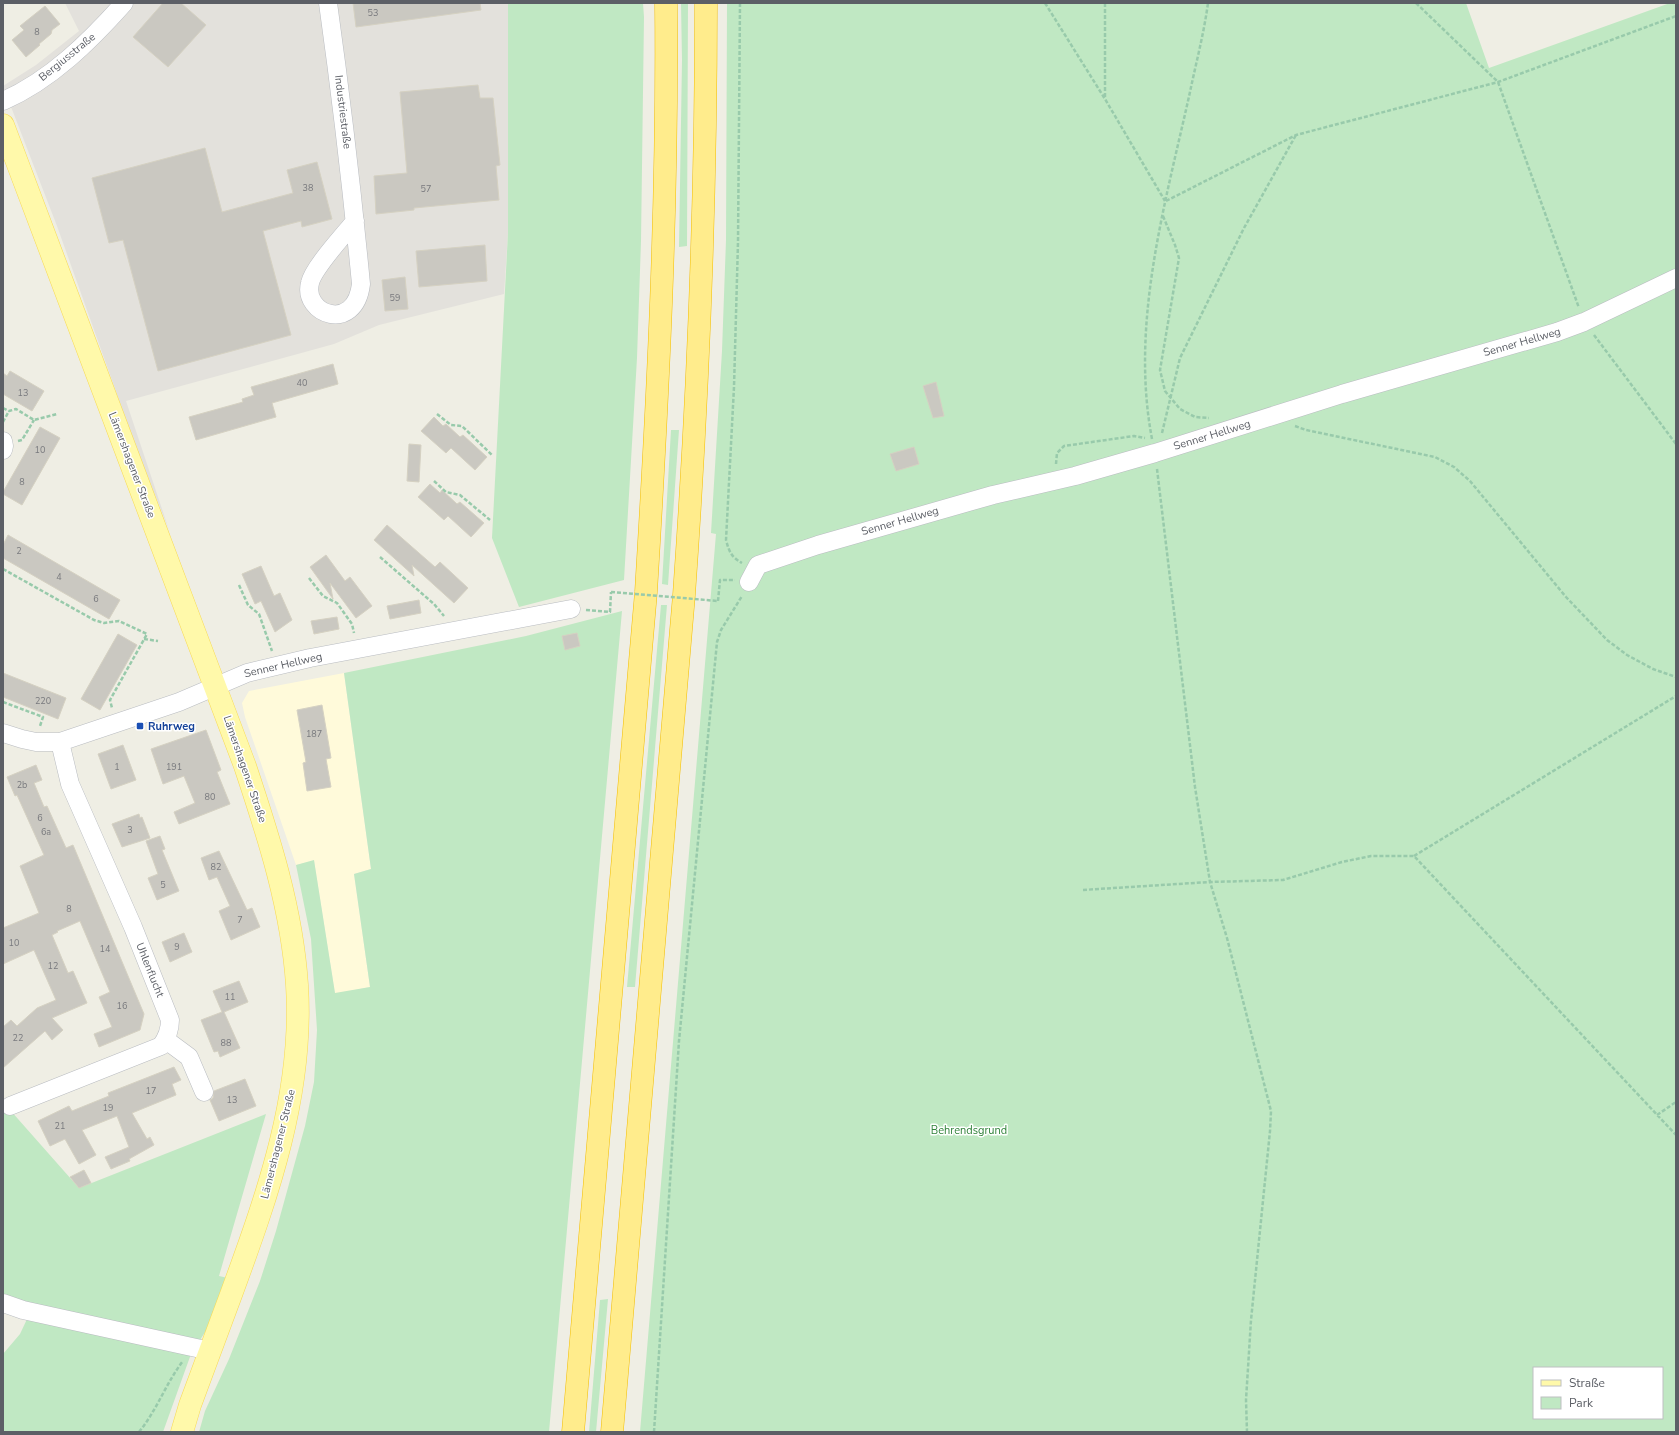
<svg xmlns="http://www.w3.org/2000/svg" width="1679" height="1435" font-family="'Nunito Sans',sans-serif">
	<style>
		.commercial { fill: #fffada }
		.industrial { fill: #e3e1dc }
		.green { fill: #c0e8c3; fill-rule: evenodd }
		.building { fill: #cac8c1; stroke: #d5d1c2 }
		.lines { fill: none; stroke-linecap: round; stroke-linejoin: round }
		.minor-casing { stroke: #b9bcc1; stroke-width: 19 }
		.major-casing { stroke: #f8da54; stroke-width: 23 }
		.highway-casing { stroke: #f4be00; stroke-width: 23 }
		.path { stroke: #98caab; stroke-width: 2.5; stroke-dasharray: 4 2; stroke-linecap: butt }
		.minor { stroke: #fff; stroke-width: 18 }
		.major { stroke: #fff9aa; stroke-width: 22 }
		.highway { stroke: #ffec8c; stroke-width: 22 }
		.path-bridge { stroke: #98caab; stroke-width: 2.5; stroke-dasharray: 4 2; stroke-linecap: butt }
		.transit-dot { fill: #1a4fb4; stroke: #fff; stroke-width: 1.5 }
		.labels { text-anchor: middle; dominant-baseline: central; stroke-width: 3; stroke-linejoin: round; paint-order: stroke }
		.number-label { font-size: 9px; fill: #78797d }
		.street-label { font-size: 11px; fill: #5c5f66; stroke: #fff }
		.transit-label { font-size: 11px; font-weight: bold; fill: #164399; stroke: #fff; text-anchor: start }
		.park-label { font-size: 11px; fill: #30823a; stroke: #fff }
	</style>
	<rect width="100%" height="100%" fill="#efeee4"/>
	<!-- commercial -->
	<path class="commercial" d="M344,673L371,869L354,874L370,987L335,994L314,861L296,865L245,717L242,703L249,691Z"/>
	<!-- industrial -->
	<path class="industrial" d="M65,3H508V233L504,294L379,325L334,344L126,401L169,530L134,442L57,226L3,86L36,65L79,31Z"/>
	<!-- green -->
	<path class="green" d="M508,3H643L644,17L641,241L637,358L624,580L519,607L492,538L508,233Z
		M681,3H688L687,246L679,247L682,60Z
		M727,3H1466L1489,68L1670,3H1676V1432H640L716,534L711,533L722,351L726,240ZM1534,1368H1662V1418H1534Z
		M671,430H679L668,585L662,584Z
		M661,605H667L635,987H627Z
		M622,611L549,1432H199L205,1411L229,1359L260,1281L276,1231L305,1126L314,1082L317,1030L311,939L296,865L314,860L335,993L370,987L354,874L371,869L344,673L526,636Z
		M3,1102L79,1188L266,1114L219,1276L228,1278L211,1323L198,1343L3,1297Z
		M608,1299L596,1432H589L600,1300Z
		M28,1317L191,1354L163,1432H3V1354L20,1334Z"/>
	<!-- building -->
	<path class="building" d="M163,3H181L206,25L168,67L133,37Z
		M353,3H480L481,10L356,27Z
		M45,6L60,24L52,30L51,34L39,44L40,45L26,57L12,40L24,30L20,26Z
		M478,85L480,98H493L500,165L496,166L499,200L414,208V210L376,214L374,176L407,173L400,92Z
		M205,148L222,212L293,193L287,170L317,162L332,219L302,227L301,221L263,231L291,335L158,371L123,240L109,243L92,178Z
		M485,245L487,281L419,287L416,251Z
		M405,277L408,309L385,311L382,280Z
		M333,364L338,384L272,403L276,417L196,440L189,417L243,402L242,399L254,395L251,387Z
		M10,371L44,391L32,411L3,394V373L7,376Z
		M936,382L944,416L933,418L923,386Z
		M434,417L443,426L446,424L460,437L463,435L487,457L475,470L451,448L446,453L421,431Z
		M40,427L60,438L22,505L3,494V492Z
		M409,444L421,445L419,482L407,481Z
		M914,447L919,464L896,471L890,454Z
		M430,484L440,493L442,490L457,504L460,502L484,523L471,537L448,516L444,520L418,497Z
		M387,525L435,567L440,562L468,588L454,603L412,565L414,576L374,540Z
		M8,535L120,600L109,619L3,558V545Z
		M326,555L345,581L350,577L372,606L356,618L330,583L333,599L310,567Z
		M261,566L274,596L280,593L292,620L275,632L261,601L255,604L242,574Z
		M419,600L421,613L390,619L387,606Z
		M337,617L339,629L314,634L311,621Z
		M577,633L580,646L565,650L562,636Z
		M118,634L137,645L100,710L81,699Z
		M3,673L66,698L58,719L3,697Z
		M322,705L331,758L326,759L331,787L307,791L303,763L306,762L297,710Z
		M206,730L221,770L217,772L230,804L179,824L174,812L195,803L184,776L163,784L151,749Z
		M123,745L136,780L111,789L98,754Z
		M36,765L42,780L34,783L44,807L47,806L66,848L73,845L144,1014L140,1030L99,1047L94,1034L112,1027L99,997L110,992L80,921L57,931L58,932L52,935L68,973L73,971L87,1003L52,1018L63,1030L52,1040L45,1031L3,1068V1027L11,1020L17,1026L37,1008L56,1000L34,950L3,964V928L39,913L20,866L44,855L17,795L15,796L7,777Z
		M139,814L140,818L142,817L150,838L122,847L112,824Z
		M160,836L165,849L162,850L179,891L157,900L148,878L158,874L146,841Z
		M219,851L247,910L252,908L260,927L231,940L219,911L230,906L217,877L209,880L201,858Z
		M184,933L192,952L170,962L162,942Z
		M239,981L248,1002L224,1012L240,1048L220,1057L218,1051L214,1052L201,1020L222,1012L213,991Z
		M174,1067L181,1080L172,1084L176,1095L132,1113L147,1139L150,1137L154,1145L129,1159L130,1161L111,1169L105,1157L129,1147L117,1116L82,1130L96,1155L79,1164L65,1139L50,1146L38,1121L69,1106L72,1111L109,1096L108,1093Z
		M245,1079L256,1106L219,1121L210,1100L213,1098L214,1091Z
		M84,1170L91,1183L79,1188L70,1177Z"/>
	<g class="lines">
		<!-- minor casing -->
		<g class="minor-casing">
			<path id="minor" d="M328,3C341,96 352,190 361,284C355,334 302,314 310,283C313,268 344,235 355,221
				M3,101C51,80 90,41 124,3
				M3,441L4,446L3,450
				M749,582L758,565L818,545L993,495L1075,476L1155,453L1342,394L1557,332L1584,322L1676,278
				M3,733L22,739L36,742H60L179,702L247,673L310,658L571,609
				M166,1040L189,1057L204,1092
				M10,1106L161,1046C167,1038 170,1031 170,1020L133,927L70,784L60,742
				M3,1303L23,1310L210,1351"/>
		</g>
		<!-- major casing -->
		<g class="major-casing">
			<path id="major" d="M3,125L245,766C269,838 292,909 297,985C304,1092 268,1194 232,1292C218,1330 204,1367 190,1405L182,1432"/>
		</g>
		<!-- highway casing -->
		<g class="highway-casing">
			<path id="highway" d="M573,1432L646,592C658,396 668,200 666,3
				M612,1432L684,595C698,398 706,201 706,3"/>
		</g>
		<!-- path -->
		<path class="path" d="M740,3L738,242L734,387L726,540C729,551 731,557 742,563
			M1045,3L1105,99L1165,201
			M1105,3V98
			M1416,3L1498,82L1579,308
			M1166,201L1296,135L1498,82L1676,16
			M1163,216L1175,245L1179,258L1160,370L1165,391L1180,409L1195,417L1209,418
			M1594,335L1676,444
			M3,408L9,411L16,409L34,420L57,414
			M437,414L451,425L462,426L493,456
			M3,422L9,411
			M1295,426L1306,430L1435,457L1454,467L1470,481L1566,597L1607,640L1627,655L1653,669L1676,677
			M1162,433L1180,358L1244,228L1296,135
			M1152,439C1130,323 1165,205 1190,92C1196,63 1204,33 1208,3
			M18,441L22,440L34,420
			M1056,464L1057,453L1064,446L1134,436L1145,438
			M1157,469L1195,787L1210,882L1227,938L1271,1111L1270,1131L1251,1320L1246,1400L1247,1432
			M434,481L446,492L460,495L490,520
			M380,557L434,604L444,616
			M3,569L94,620L104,623L119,621L147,634L110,700L112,708
			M309,578L323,596L337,603L352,624L354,633
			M239,585L248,605L259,614L272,651
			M718,601L720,580H735
			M586,610L610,612L611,592
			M144,639L158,641
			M3,702L43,717L40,726
			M1414,856L1676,696
			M1083,890L1210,882L1283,880L1342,862L1371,856H1414L1676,1135
			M1657,1115L1676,1102
			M139,1432C157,1410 166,1383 183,1361
			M654,1432L679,1041L717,642L721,630L742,596"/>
		<!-- minor -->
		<use href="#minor" class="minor"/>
		<!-- major -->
		<use href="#major" class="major"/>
		<!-- highway -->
		<use href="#highway" class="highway"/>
		<!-- path-bridge -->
		<path class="path-bridge" d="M611,592L718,601"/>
	</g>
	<!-- markers -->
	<rect class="transit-dot" x="136" y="722" width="8" height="8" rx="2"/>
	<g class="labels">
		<!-- number labels -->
		<g class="number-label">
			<text x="373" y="13">53</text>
			<text x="37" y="32">8</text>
			<text x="308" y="188">38</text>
			<text x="426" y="189">57</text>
			<text x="395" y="298">59</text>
			<text x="302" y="383">40</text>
			<text x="23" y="393">13</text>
			<text x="40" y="450">10</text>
			<text x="22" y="482">8</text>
			<text x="19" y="551">2</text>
			<text x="59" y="577">4</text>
			<text x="96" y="599">6</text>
			<text x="43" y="701">220</text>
			<text x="314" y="734">187</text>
			<text x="117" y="767">1</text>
			<text x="174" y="767">191</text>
			<text x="22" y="785">2b</text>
			<text x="210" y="797">80</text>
			<text x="40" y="818">6</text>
			<text x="130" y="830">3</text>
			<text x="46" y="832">6a</text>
			<text x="216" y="867">82</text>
			<text x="163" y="885">5</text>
			<text x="69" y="909">8</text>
			<text x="240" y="920">7</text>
			<text x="14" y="943">10</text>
			<text x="177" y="947">9</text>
			<text x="105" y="949">14</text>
			<text x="53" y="966">12</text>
			<text x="230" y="997">11</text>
			<text x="122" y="1006">16</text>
			<text x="18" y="1038">22</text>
			<text x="226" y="1043">88</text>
			<text x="151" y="1091">17</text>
			<text x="232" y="1100">13</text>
			<text x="108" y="1108">19</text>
			<text x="60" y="1126">21</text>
		</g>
		<!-- street labels -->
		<g class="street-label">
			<text transform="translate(67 57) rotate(-39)">Bergiusstraße</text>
			<text transform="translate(343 112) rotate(83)">Industriestraße</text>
			<text transform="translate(1522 342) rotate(-16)">Senner Hellweg</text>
			<text transform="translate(1212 435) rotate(-17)">Senner Hellweg</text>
			<text transform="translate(132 465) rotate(69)">Lämershagener Straße</text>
			<text transform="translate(900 521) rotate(-16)">Senner Hellweg</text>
			<text transform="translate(283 665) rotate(-13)">Senner Hellweg</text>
			<text transform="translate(245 769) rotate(71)">Lämershagener Straße</text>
			<text transform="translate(150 970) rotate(68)">Uhlenflucht</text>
			<text transform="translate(278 1144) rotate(-76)">Lämershagener Straße</text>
		</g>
		<!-- transit labels -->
		<g class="transit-label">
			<text x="148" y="726">Ruhrweg</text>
		</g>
		<!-- park labels -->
		<g class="park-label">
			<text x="969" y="1130">Behrendsgrund</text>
		</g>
	</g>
	<!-- border -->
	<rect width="1679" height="1435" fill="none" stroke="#5c5f66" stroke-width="8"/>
	<!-- legend -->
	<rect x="1533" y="1367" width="130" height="52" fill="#ffffff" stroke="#bebfc2"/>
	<rect x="1541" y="1380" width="20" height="6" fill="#fff9aa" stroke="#bebfc2"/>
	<text x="1569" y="1387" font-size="12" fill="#5c5f66">Straße</text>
	<rect x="1541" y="1397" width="20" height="12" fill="#c0e8c3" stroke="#bebfc2"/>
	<text x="1569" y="1407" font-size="12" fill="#5c5f66">Park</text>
</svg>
